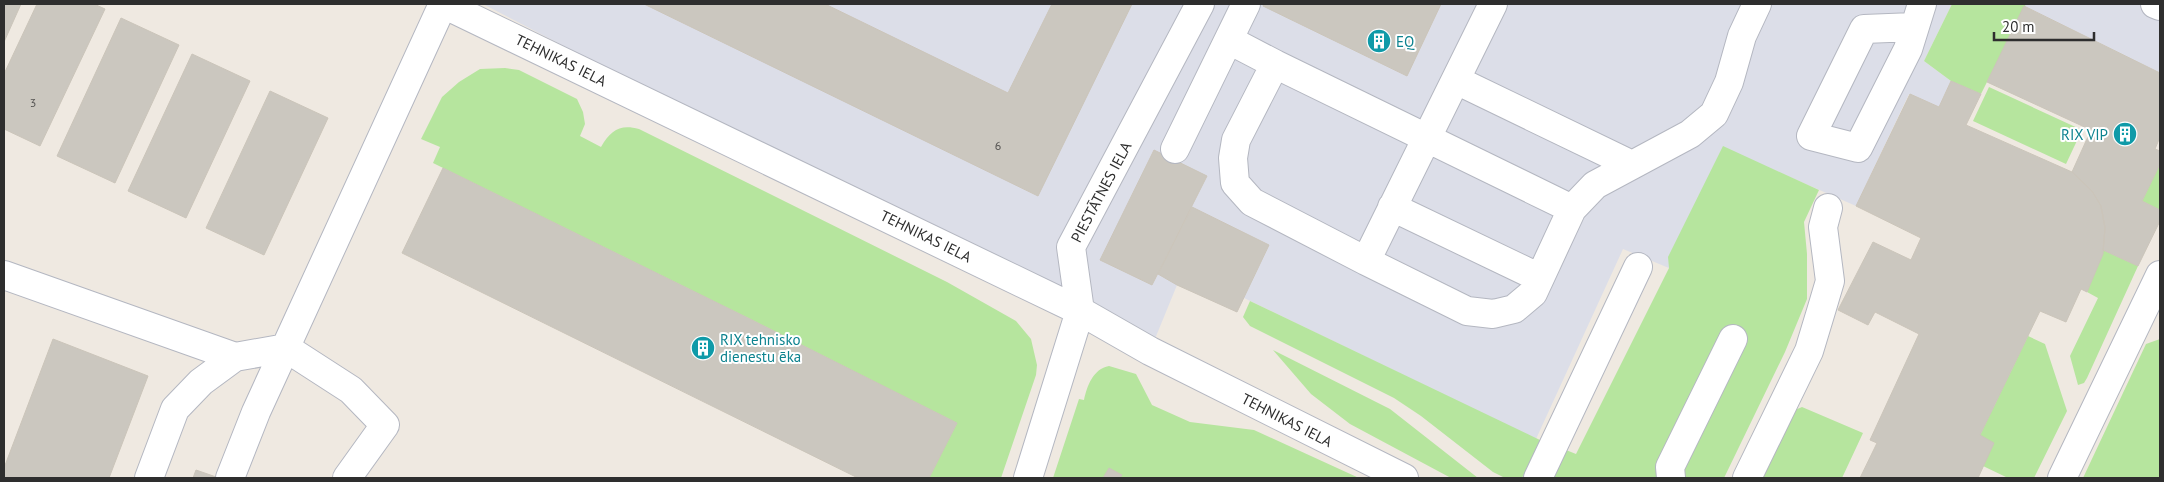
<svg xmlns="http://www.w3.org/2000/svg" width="2164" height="482" font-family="'PT Sans',sans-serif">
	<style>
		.airport { fill: #dcdee8 }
		.green { fill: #b6e59e }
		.building { fill: #cbc7bf; stroke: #cbc5ba }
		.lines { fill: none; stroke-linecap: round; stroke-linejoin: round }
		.minor-casing { stroke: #b4b7c1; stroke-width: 30 }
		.minor { stroke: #fff; stroke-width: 28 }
		.labels { text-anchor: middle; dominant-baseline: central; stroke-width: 4; stroke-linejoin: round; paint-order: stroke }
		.number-label { font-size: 12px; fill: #555452 }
		.culture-label { font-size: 15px; fill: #0d838f; stroke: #fff; text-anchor: start }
		.street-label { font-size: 15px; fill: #2e2e2e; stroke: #fff }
	</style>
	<rect width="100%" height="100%" fill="#efe9e1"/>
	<!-- airport -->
	<path class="airport" d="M483,4H1952L1924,61L1951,81L1939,107L1909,94L1856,206L1765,166L1710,285L1623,249L1536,439L1244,298L1237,312L1177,285L1150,351Z
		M2026,4H2160V73L2024,6Z"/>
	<!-- green -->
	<path class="green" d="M1952,4H2026L1981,94L1951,81L1924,61Z
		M505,68L519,70L577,99L583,112L585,124L580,136L601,147C611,130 620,124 639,129L947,282L1016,321L1031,339L1037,365L1036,375L1001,478H929L957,423L750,319L433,163L440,147L421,139L442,97L459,82L480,69Z
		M1989,87L2082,130L2066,164L1973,121Z
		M1723,146L1819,190L1804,222L1807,254V299L1785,352L1724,478H1552L1566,450L1576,454L1669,268L1668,257Z
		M2160,164V210L2142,201Z
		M2103,250L2138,266L2087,378L2084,383L2078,385L2070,356L2098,298L2087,292Z
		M1250,301L1542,441L1522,478H1505L1493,472L1421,416L1394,398L1250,326L1243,317Z
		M2028,336L2045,344L2067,411L2034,478H2008L1983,466L1980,435Z
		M2160,339V478H2083L2146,344Z
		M1273,350L1390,409L1478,478H1451L1350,424L1311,394Z
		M1109,366L1136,374L1152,405L1190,422L1254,430L1359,478H1053L1079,399L1084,400C1087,386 1093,369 1109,366Z
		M1802,407L1863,433L1842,478H1758L1788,413Z"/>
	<!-- building -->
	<path class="building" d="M4,4H21L4,42Z
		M37,4H94L105,9L40,146L4,129V74Z
		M644,4H825L1008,93L1052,4H1132L1038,196Z
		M1264,4H1441L1407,76L1263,6Z
		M2024,6L2160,73V137L2155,149L2160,151V164L2142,201L2160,210V221L2138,266L2103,250L2105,228L2101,206L2092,191L2072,172L2091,130L1987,82Z
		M121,18L179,45L115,183L57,156Z
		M192,54L250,81L186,218L128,191Z
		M1951,81L1981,94L1966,125L2072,172L2092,191L2101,206L2105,228L2103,254L2087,292L2081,289L2066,322L2040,311L1980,435L1994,443L1978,478H1860L1877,443L1870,440L1919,334L1875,312L1868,325L1838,310L1873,242L1911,260L1921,238L1856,206L1910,94L1939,107Z
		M270,91L328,118L264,255L206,228Z
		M1154,150L1207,176L1152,285L1100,260Z
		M443,168L750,319L957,423L929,478H858L402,253Z
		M1192,207L1269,245L1237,312L1177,285L1158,274Z
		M53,339L148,376L109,478H4V468Z
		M1109,468L1122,475L1120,478H1103Z
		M196,470L219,478H193Z"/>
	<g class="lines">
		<!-- minor casing -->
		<g class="minor-casing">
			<path id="minor" d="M443,4L1080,311L1150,351L1404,478
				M1493,4L1366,261L1467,311L1493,314L1514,309L1533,293L1572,209L1595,185L1690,134L1714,114L1729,82L1742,36L1757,4
				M2155,4L2160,6
				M1914,27L1864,29L1811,136L1858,148L1908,49L1922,4
				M1229,40L1275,64
				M1456,80L1632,165
				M1175,149L1246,4
				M1392,207L1540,278
				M1366,261L1252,202L1235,183L1233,158L1236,140L1275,64L1572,209
				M4,275L235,357L286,348L351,390L385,425L347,478
				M149,478L175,409L201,382L235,357
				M230,478L256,412L443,4
				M1028,478L1080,311L1071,247L1200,4
				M1538,478L1638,267
				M1671,478L1670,467L1733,339
				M1747,478L1809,351L1822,308L1830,281L1823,227L1828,208
				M2062,478L2160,275"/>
		</g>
		<!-- minor -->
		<use href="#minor" class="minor"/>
	</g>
	<!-- icons -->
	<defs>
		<g id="building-disc" transform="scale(1.25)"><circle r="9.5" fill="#0f9aa8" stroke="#fff"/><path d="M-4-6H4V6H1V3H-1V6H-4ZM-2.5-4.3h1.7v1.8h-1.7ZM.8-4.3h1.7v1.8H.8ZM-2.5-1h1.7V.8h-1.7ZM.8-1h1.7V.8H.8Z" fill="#fff"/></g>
	</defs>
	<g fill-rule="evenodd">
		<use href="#building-disc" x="1379" y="41"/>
		<use href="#building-disc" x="2125" y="134"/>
		<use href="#building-disc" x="703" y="348"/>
	</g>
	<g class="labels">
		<!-- number labels -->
		<g class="number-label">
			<text x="33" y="102">3</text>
			<text x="998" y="145">6</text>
		</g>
		<!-- culture labels -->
		<g class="culture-label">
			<text x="1396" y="41">EQ</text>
			<text x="2108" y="134" text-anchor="end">RIX VIP</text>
			<text x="720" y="339">RIX tehnisko<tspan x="720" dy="17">dienestu ēka</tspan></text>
		</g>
		<!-- street labels -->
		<g class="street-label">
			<text transform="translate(561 60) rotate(26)">TEHNIKAS IELA</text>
			<text transform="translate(1101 192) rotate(-62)">PIESTĀTNES IELA</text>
			<text transform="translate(926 236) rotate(26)">TEHNIKAS IELA</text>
			<text transform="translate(1287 420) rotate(27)">TEHNIKAS IELA</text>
		</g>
	</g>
	<!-- border -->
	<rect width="2164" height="482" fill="none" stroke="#2e2e2e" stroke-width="10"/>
	<!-- scale -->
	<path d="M1994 32v8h100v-8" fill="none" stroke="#2e2e2e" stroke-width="2.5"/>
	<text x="2002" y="32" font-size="15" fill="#2e2e2e" stroke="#ffffff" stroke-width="4" paint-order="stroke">20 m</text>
</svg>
